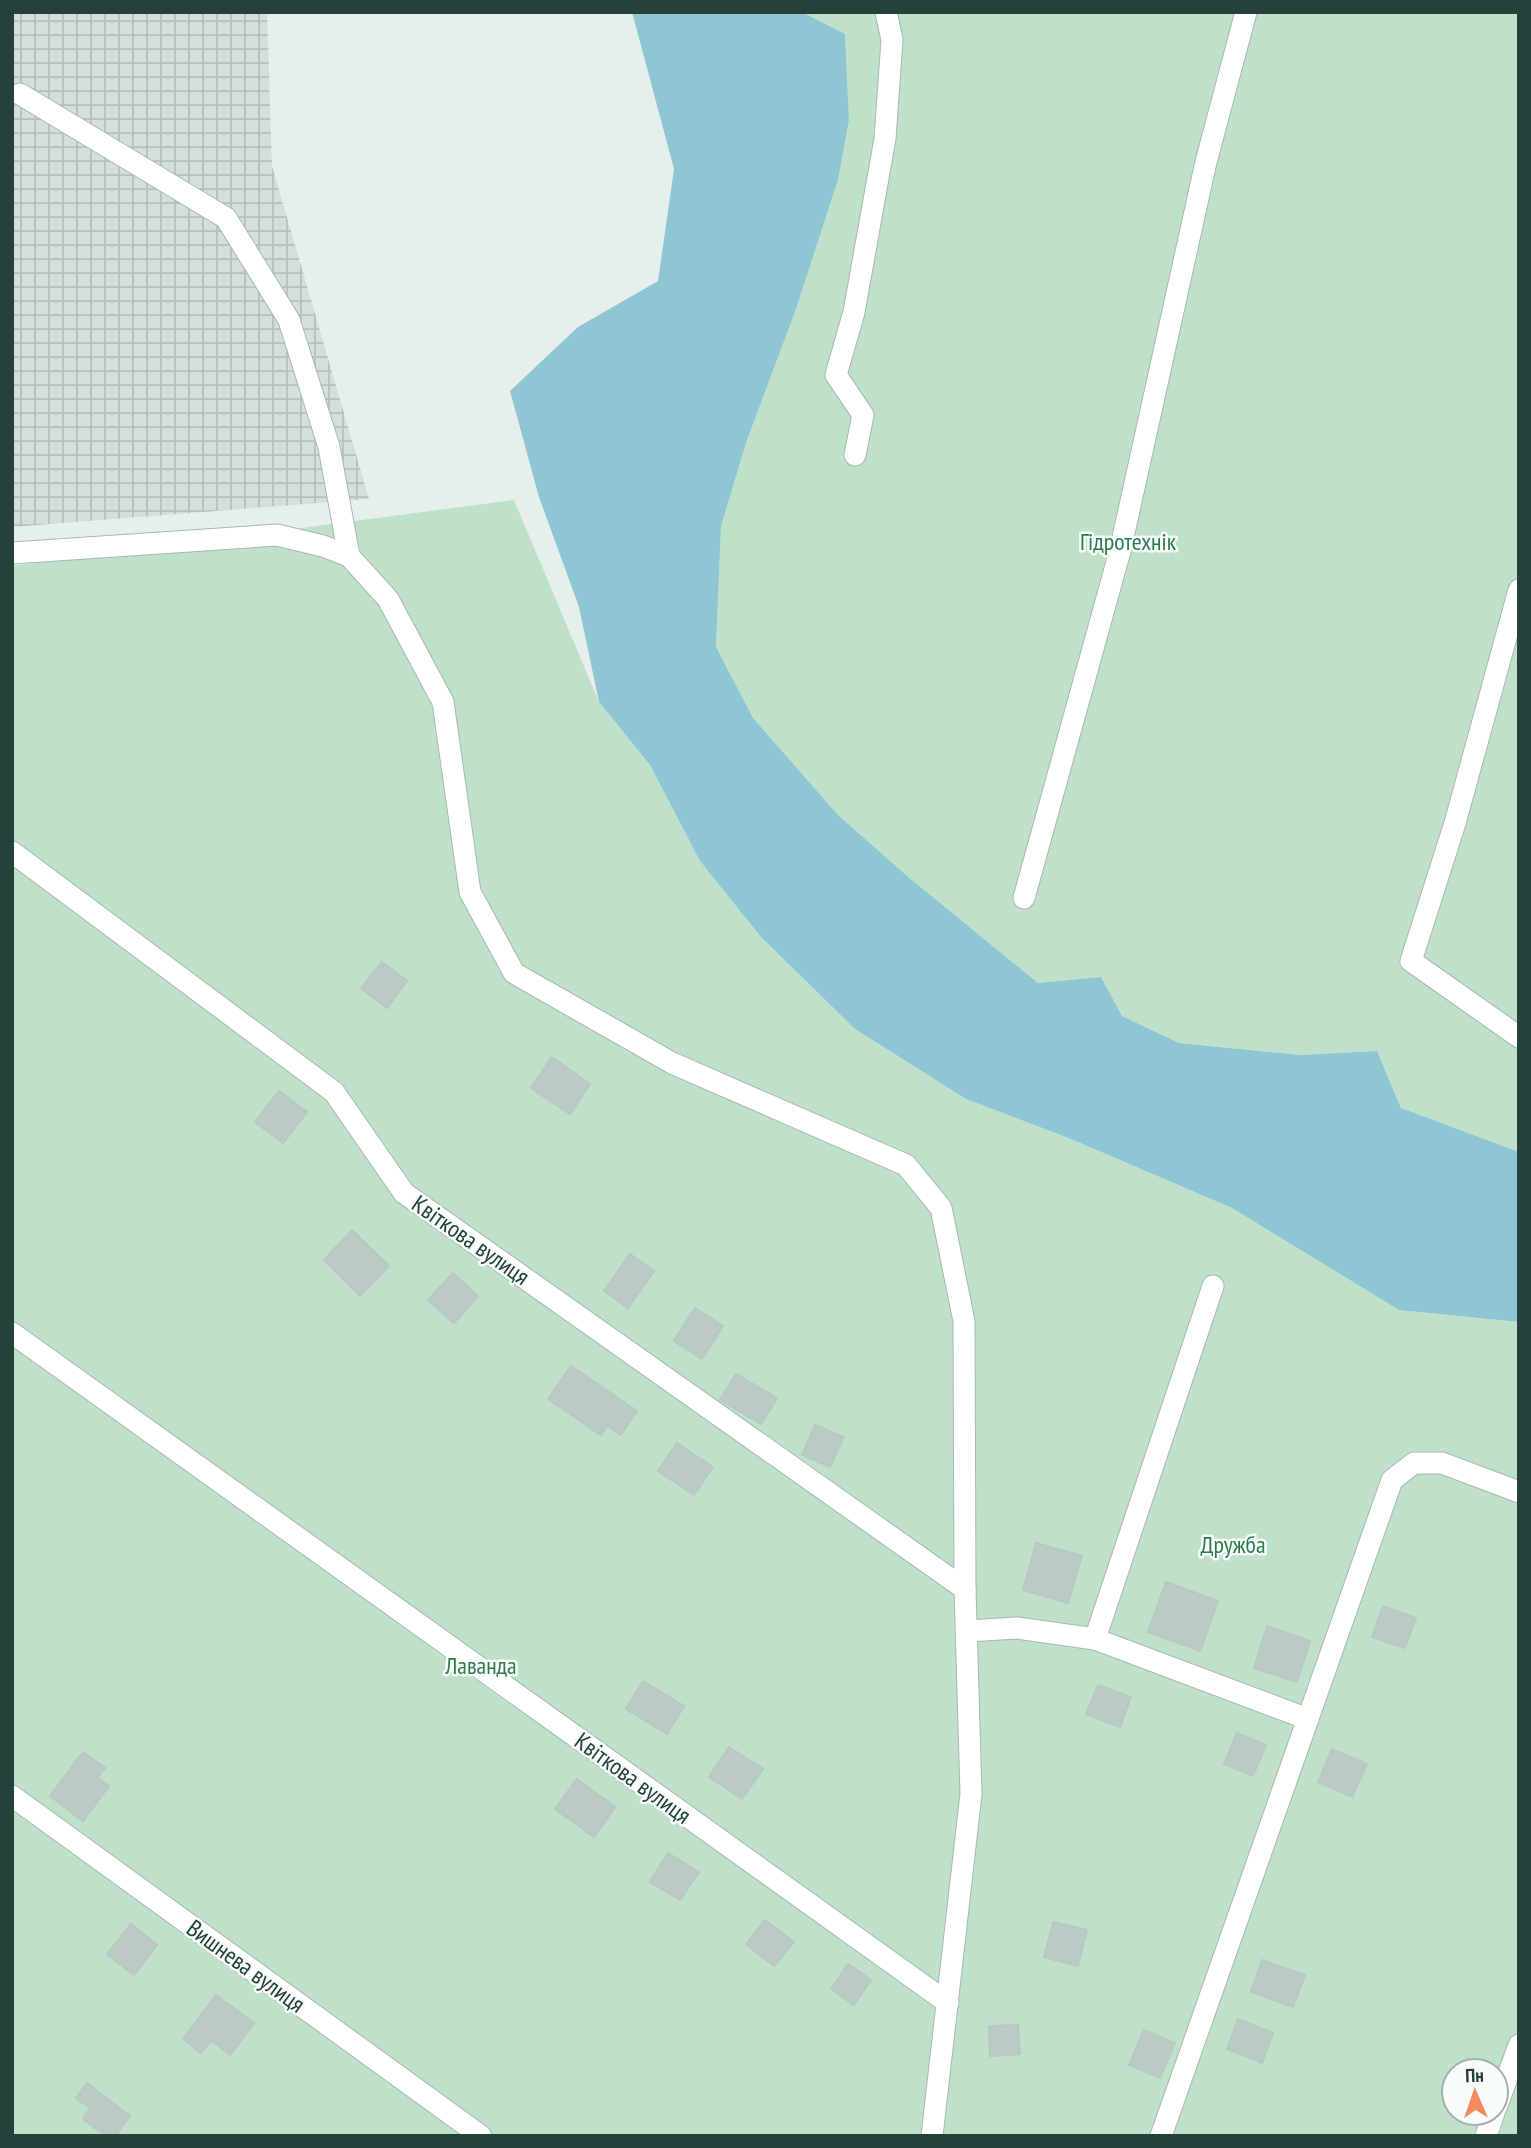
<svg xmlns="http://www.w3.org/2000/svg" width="1531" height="2148" font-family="'PT Sans Narrow',sans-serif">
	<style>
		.industrial { fill: url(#industrial-grid) }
		.garden { fill: #bfe0c9; fill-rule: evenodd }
		.water { fill: #8ec6d4 }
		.building { fill: #bbcac5; stroke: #b8c9c3; stroke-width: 2 }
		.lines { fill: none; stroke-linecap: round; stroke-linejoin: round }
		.lane-casing { stroke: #a8b8b3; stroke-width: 23 }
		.street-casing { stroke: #a8b8b3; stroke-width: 23 }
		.lane { stroke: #fff; stroke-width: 21 }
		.street { stroke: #fff; stroke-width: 21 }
		.labels { text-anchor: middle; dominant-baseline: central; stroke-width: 5; stroke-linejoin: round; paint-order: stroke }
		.park-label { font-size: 24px; fill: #2d7a4e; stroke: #f7fbf9 }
		.street-label { font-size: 24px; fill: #24423b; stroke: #f7fbf9 }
	</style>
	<defs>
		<pattern id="industrial-grid" width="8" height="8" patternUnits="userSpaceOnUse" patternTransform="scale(1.75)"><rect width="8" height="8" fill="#d4dfda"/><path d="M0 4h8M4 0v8" fill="none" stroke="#b6c1bc"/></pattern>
	</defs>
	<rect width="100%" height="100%" fill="#e6efeb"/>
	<!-- industrial -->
	<path class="industrial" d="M12,12H267L272,166L369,499L12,527Z"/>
	<!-- garden -->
	<path class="garden" d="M802,12H1519V1152L1401,1108L1377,1051L1301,1055L1179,1043L1122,1016L1101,977L1038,983L907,876L838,815L753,718L716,647L721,526L747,440L795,312L838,180L849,120L845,34Z
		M514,500L599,702L650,765L700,861L761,937L855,1029L966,1099L1071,1139L1232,1208L1399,1310L1519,1322V2136H12V566ZM1454,2071H1496V2113H1454Z"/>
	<!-- water -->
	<path class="water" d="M632,12H802L845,34L849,120L838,180L795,312L747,440L721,526L716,647L753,718L838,815L907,876L1038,983L1101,977L1122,1016L1179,1043L1301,1055L1377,1051L1401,1108L1519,1152V1322L1399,1310L1232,1208L1071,1139L966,1099L855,1029L761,937L700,861L650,765L599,702L579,607L539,497L510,391L578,327L658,281L674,169Z"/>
	<!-- building -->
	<path class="building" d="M382,962L407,981L387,1008L361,988Z
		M552,1057L590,1084L570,1114L531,1088Z
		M279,1091L307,1112L283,1143L255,1122Z
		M352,1230L389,1266L360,1296L324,1260Z
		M630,1254L654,1271L628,1308L604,1291Z
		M453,1273L478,1296L454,1323L428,1300Z
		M695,1308L723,1326L702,1359L674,1341Z
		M571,1366L637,1411L621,1435L607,1426L601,1435L548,1399Z
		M736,1374L777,1398L761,1424L720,1400Z
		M815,1425L844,1437L830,1467L802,1455Z
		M677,1443L713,1467L694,1495L658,1471Z
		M1036,1543L1082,1556L1068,1603L1023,1590Z
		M1166,1582L1218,1601L1200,1651L1148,1632Z
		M1383,1606L1416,1618L1405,1648L1372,1637Z
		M1267,1626L1310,1641L1297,1682L1254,1668Z
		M643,1681L684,1706L667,1734L626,1709Z
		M1098,1685L1131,1697L1120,1727L1086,1714Z
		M1237,1733L1266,1745L1253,1776L1224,1764Z
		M729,1747L763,1769L742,1799L709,1777Z
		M1332,1749L1367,1764L1352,1797L1318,1782Z
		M83,1752L105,1768L97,1778L109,1786L83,1821L50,1796Z
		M577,1779L615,1807L594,1837L555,1809Z
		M668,1853L699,1872L680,1900L650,1882Z
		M765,1920L794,1942L774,1966L746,1944Z
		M1053,1922L1087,1930L1078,1966L1044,1957Z
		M131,1924L157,1945L134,1975L107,1954Z
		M1262,1960L1305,1975L1293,2007L1251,1992Z
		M848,1964L871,1980L854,2005L831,1989Z
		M216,1995L254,2023L230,2055L211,2040L201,2053L183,2039Z
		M1238,2019L1273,2033L1262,2063L1227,2049Z
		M1018,2025L1020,2054L990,2056L989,2026Z
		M1144,2030L1175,2043L1160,2078L1129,2065Z
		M87,2083L130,2116L115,2136H106L83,2119L90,2108L76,2098Z"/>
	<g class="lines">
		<!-- lane casing -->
		<g class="lane-casing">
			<path id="lane" d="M20,94L226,218L289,320L329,447L349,556
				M855,455L863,415L836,375L854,312L885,139L892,40L886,12
				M1519,590L1455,823L1411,961L1519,1037
				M12,852L334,1092L404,1193L965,1589
				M1024,898L1120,551L1206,162L1246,12
				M12,1333L948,2003
				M1095,1639L1213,1286
				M12,1796L481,2136
				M1496,2108L1519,2045
				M1161,2136L1392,1480L1414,1463H1442L1519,1492
				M1486,2136L1494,2113"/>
		</g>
		<!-- street casing -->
		<g class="street-casing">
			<path id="street" d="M12,553L277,535L323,546L349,556L388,599L443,702L470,892L514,973L672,1063L906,1165L941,1208L964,1321L965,1589L971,1794L932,2136
				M967,1631L1017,1628L1095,1639L1308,1719"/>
		</g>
		<!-- lane -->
		<use href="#lane" class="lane"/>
		<!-- street -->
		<use href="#street" class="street"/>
	</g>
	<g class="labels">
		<!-- park labels -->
		<g class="park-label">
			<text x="1128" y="541">Гідротехнік</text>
			<text x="1233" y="1544">Дружба</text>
			<text x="481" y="1665">Лаванда</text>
		</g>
		<!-- street labels -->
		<g class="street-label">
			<text transform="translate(471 1240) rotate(35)">Квіткова вулиця</text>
			<text transform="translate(633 1778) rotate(36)">Квіткова вулиця</text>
			<text transform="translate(246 1966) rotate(36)">Вишнева вулиця</text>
		</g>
	</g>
	<!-- border -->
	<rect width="1531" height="2148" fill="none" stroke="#24423b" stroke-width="28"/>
	<!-- north arrow -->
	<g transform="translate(1475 2092) rotate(358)"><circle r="33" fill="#f7fbf9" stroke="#a3b1ad" stroke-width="2"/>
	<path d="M0-5L12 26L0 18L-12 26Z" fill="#f48b5f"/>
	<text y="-10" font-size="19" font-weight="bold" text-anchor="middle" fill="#24423b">Пн</text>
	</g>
</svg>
